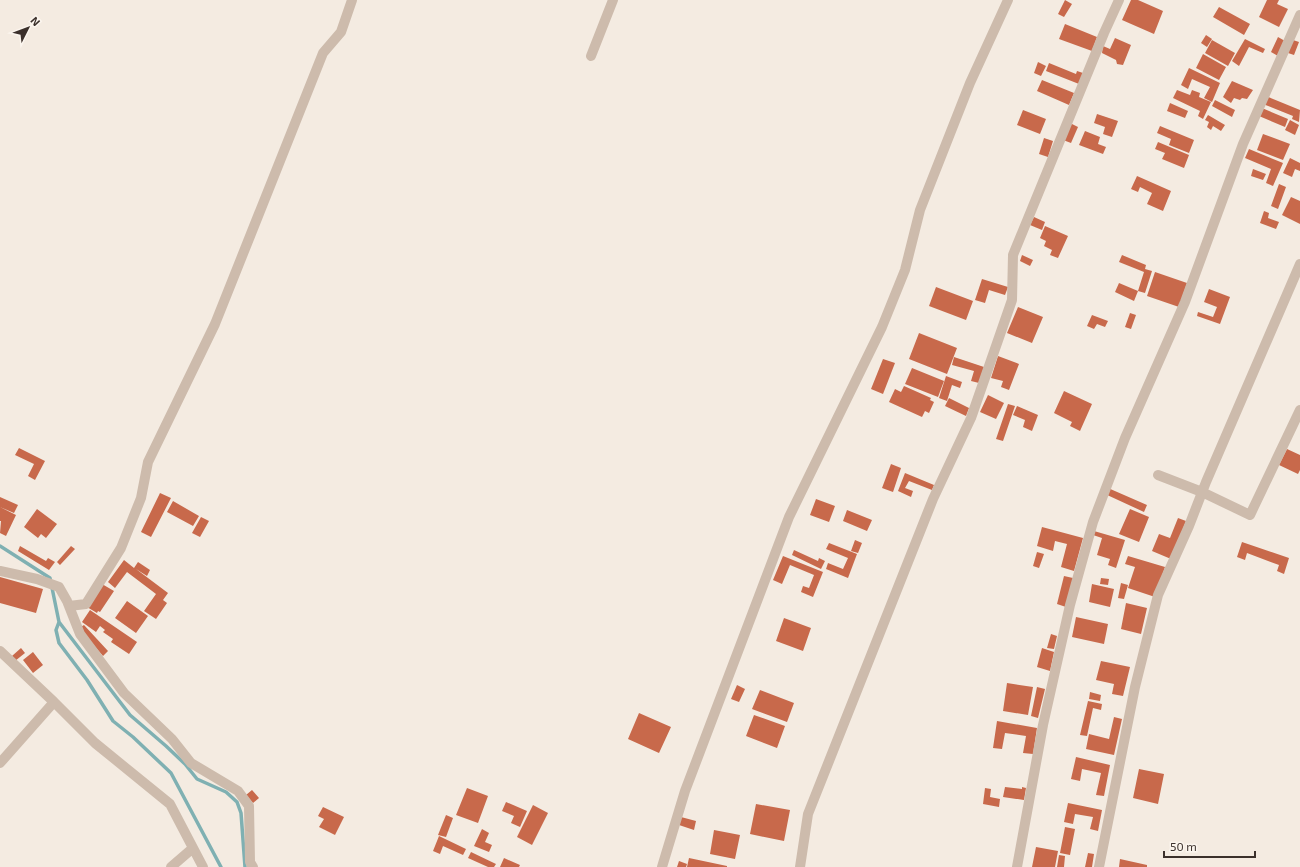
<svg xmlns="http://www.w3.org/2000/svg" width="1300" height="867" font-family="'Exo 2',sans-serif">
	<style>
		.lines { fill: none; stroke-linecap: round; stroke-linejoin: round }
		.stream { stroke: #7fb0b2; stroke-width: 3.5 }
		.building { fill: #c8694b }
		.minor { stroke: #cdbbac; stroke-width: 10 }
	</style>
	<rect width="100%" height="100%" fill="#f4ebe1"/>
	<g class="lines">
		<!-- stream -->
		<path class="stream" d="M0,546L50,578L59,622L130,715L166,746L185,764L197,779L226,792L237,802L241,813L245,867
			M59,622L56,630L59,643L87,680L113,721L133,737L171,773L221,867"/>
	</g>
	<!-- building -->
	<path class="building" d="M1065,0L1072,4L1064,17L1058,14Z
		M1131,0H1138L1163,11L1154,34L1122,20Z
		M1267,0H1279L1277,4L1288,9L1279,27L1259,17Z
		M1219,7L1250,24L1244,35L1213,17Z
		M1065,24L1097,37L1092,51L1059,39Z
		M1206,35L1212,39L1207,47L1201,43Z
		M1278,37L1285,41L1278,56L1271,52Z
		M1115,38L1131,45L1123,65L1117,64L1116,60L1102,53L1103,46L1110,49Z
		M1245,39L1265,49L1263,53L1249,47L1239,66L1232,61Z
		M1212,40L1235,53L1228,66L1205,53Z
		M1293,40L1299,42L1294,55L1288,53Z
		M1203,54L1226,67L1219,80L1196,68Z
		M1038,62L1046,66L1041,76L1034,73Z
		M1049,63L1076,74L1077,71L1083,73L1079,84L1046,71Z
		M1189,68L1220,83L1212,102L1204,98L1210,87L1192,79L1188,89L1181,85Z
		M1042,80L1074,93L1069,105L1037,91Z
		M1232,81L1253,90L1247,99L1242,98L1240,100L1234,98L1231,103L1223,97Z
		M1177,90L1190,95L1192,90L1200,93L1199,97L1211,102L1203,119L1198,116L1200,111L1173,98Z
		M1266,96L1300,110L1299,122L1292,119L1293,116L1263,104Z
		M1215,100L1235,110L1232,117L1212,106Z
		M1170,103L1188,111L1185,118L1167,111Z
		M1262,108L1288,119L1285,127L1259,116Z
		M1023,110L1046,119L1040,134L1017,125Z
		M1097,114L1118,121L1112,137L1103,134L1105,127L1094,123Z
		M1208,115L1225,125L1221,131L1213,126L1211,130L1207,127L1209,122L1205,120Z
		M1290,120L1299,125L1295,135L1285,130Z
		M1070,123L1078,127L1071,143L1063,140Z
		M1160,126L1194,140L1189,153L1169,145L1171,139L1157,133Z
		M1085,131L1100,137L1098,144L1106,147L1103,154L1079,145Z
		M1263,134L1290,144L1283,160L1257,150Z
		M1044,138L1053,141L1048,157L1039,154Z
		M1158,142L1189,155L1184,168L1162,159L1165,153L1155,149Z
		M1249,149L1283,163L1273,186L1266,183L1271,169L1245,158Z
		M1290,158L1300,163V171L1295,169L1292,177L1283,173Z
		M1253,169L1266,174L1263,180L1251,176Z
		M1137,176L1171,191L1163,211L1147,204L1152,193L1140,187L1138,192L1131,189Z
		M1279,184L1286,187L1278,209L1271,206Z
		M1291,197L1300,201V224L1282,215Z
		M1264,211L1269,213L1268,218L1279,222L1276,229L1260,223Z
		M1034,217L1045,222L1042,230L1030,225Z
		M1045,226L1068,236L1058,258L1050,255L1052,250L1044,246L1046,241L1040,238Z
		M1022,255L1033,260L1030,266L1020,261Z
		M1122,255L1146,265L1145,269L1152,271L1145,293L1138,291L1144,272L1119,262Z
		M1155,272L1187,283L1179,307L1147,296Z
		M982,279L1008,287L1005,295L989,290L985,303L975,300Z
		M1119,283L1138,291L1134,301L1115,292Z
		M936,287L973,301L966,320L929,306Z
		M1209,289L1230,297L1220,324L1197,316L1198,312L1213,317L1217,307L1204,302Z
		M1018,307L1043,317L1032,343L1007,333Z
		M1130,313L1136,315L1131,329L1125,327Z
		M1092,315L1108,321L1105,327L1097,324L1094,329L1087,326Z
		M919,333L957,348L947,374L909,359Z
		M998,356L1019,364L1009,390L1001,387L1003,381L991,378Z
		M954,357L984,367L979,383L971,381L974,371L952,365Z
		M883,359L895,363L883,394L871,389Z
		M912,368L944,381L938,397L905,384Z
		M946,376L962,382L960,388L952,385L947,401L939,398Z
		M904,386L931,398L930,400L934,402L929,413L925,411L922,417L889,402L895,389L901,392Z
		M1064,391L1092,404L1080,431L1070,426L1072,422L1054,413Z
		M988,395L1004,403L996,419L980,412Z
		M949,398L969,408L966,416L945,406Z
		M1008,404L1015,406L1003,441L996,439Z
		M1017,406L1038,415L1032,431L1023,427L1025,420L1013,415Z
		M19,448L45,461L35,480L28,476L34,464L15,455Z
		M1287,449L1300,455V470L1298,474L1279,465Z
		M891,464L901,468L893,492L882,488Z
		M905,473L934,485L932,490L909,481L905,488L913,491L911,497L898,491Z
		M1108,488L1147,505L1144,512L1105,494Z
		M160,493L171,498L151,537L141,532Z
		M0,497L18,505L14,513L0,507Z
		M816,499L835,506L829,522L810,515Z
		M173,501L199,516L193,526L167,512Z
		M0,507L16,515L6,536L0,533L1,521H0Z
		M37,509L57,524L46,538L41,534L38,538L24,527Z
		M1130,509L1149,517L1139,542L1119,534Z
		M847,510L872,520L867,531L843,521Z
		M201,517L209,521L200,537L192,533Z
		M1178,518L1186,521L1171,559L1152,551L1159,534L1170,538Z
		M1042,527L1083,538L1074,571L1061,567L1067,544L1055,541L1053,551L1037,546Z
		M1094,531L1125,540L1116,568L1108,565L1110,559L1097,555L1102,538L1093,535Z
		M855,540L862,543L858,553L851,551Z
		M1242,542L1289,558L1284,574L1277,571L1279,565L1247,553L1245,560L1237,557Z
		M829,543L857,554L848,578L826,569L828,563L843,569L848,558L826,549Z
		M20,546L46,561L48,558L55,562L49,570L18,551Z
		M71,546L75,549L60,565L57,562Z
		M794,550L818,561L819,558L825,561L821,569L792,555Z
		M1037,552L1044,554L1039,568L1033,566Z
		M783,556L823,572L813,597L801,592L803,586L809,588L814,575L790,565L782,584L773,580Z
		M1128,556L1165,567L1155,597L1128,588L1135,567L1125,564Z
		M124,560L134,568L138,562L150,570L147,576L136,569L168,593L163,600L167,603L156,619L144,611L156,594L127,572L115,588L108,582Z
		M1064,576L1073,578L1066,607L1057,604Z
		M0,577L43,589L36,613L0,603Z
		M1101,578L1109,579L1108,585L1100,584Z
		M1121,583L1128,585L1124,599L1118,598Z
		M102,584L114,591L100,612L98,611L97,613L87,607Z
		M1092,584L1114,589L1110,607L1089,602Z
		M127,601L148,616L136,633L115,618Z
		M1126,603L1147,608L1141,634L1121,629Z
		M90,610L137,642L129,654L111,642L113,639L103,632L105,630L100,626L96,632L82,622Z
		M1076,617L1108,624L1104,644L1072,637Z
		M784,618L811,628L803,651L776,641Z
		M84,625L108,651L103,656L79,628Z
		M1051,634L1057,636L1054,649L1047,648Z
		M21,648L25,653L15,661L12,656Z
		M1042,648L1054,652L1050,671L1037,667Z
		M33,652L43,665L33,673L23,660Z
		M1101,661L1130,667L1123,696L1112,694L1114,684L1096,680Z
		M1007,683L1033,687L1028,715L1003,711Z
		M737,685L745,689L739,702L731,699Z
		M1037,687L1045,689L1038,718L1031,716Z
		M760,690L794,703L787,722L752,709Z
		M1090,692L1101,695L1100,701L1089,699Z
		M1088,701L1102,704L1101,710L1093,708L1087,736L1080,735Z
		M639,713L671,727L659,753L628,739Z
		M754,715L785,726L777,748L746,736Z
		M1114,717L1122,719L1114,755L1086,749L1089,734L1109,739Z
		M997,721L1037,728L1033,754L1023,753L1026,736L1005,733L1002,749L993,748Z
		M1076,757L1110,765L1104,796L1096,795L1101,773L1082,769L1080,781L1071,779Z
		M1139,769L1164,774L1158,804L1133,798Z
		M1005,787L1022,789V787L1026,788L1024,800L1003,797Z
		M467,788L488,796L478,823L456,815Z
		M985,788L991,789L990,797L1000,799L999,807L983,804Z
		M252,790L259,798L253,803L246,795Z
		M506,802L527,811L520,827L511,823L514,816L502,811Z
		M1068,803L1102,810L1098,831L1090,829L1093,817L1075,814L1073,824L1064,822Z
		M756,804L790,810L784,841L750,834Z
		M533,805L548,813L532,845L517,837Z
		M323,807L344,817L335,835L319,827L324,819L318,816Z
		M446,815L453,818L446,837L438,835Z
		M681,817L696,821L694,830L679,825Z
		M1065,827L1075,829L1070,855L1060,853Z
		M482,829L489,833L485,842L492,845L489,852L474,846Z
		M714,830L740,835L735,859L710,854Z
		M439,836L466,849L463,855L443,846L440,854L433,851Z
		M1036,847L1058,851L1055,867H1032Z
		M471,852L496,864L494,867H488L468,858Z
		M1088,853L1094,854L1092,867H1085Z
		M1059,855L1065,856L1064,867H1057Z
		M504,858L520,865L519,867H500Z
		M689,858L727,866V867H687Z
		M1120,859L1147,865V867H1119Z
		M679,861L687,864L686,867H677Z"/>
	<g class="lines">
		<!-- minor -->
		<path class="minor" d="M591,56L613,0
			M1158,475L1202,492L1250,515L1300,410
			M0,571L37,579L59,587L67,601L80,634L124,693L172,739L191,763L238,791L249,806L250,862L253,867
			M69,606L86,604L121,548L141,498L148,462L215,324L323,53L341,32L352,0
			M0,651L54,702L95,743L170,804L203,867
			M0,763L54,702
			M171,867L193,848
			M662,867L685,791L789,517L882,327L905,270L920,210L970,83L1008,0
			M800,867L808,814L933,499L971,418L1012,300L1013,255L1104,33L1119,0
			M1017,867L1043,725L1070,605L1093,522L1125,438L1185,302L1243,144L1300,15
			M1099,867L1135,687L1158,595L1189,526L1206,482L1300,264"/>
	</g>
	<!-- north arrow -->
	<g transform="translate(28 28) rotate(48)" stroke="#fbf5ee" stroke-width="3" paint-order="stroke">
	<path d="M0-3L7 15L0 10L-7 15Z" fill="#3b302b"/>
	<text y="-6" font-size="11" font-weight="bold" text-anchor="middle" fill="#3b302b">N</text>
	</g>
	<!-- scale -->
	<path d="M1164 851v6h91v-6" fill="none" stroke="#3b302b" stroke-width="2"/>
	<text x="1170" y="851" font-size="12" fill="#3b302b" stroke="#fbf5ee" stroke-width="3" paint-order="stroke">50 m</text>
</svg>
